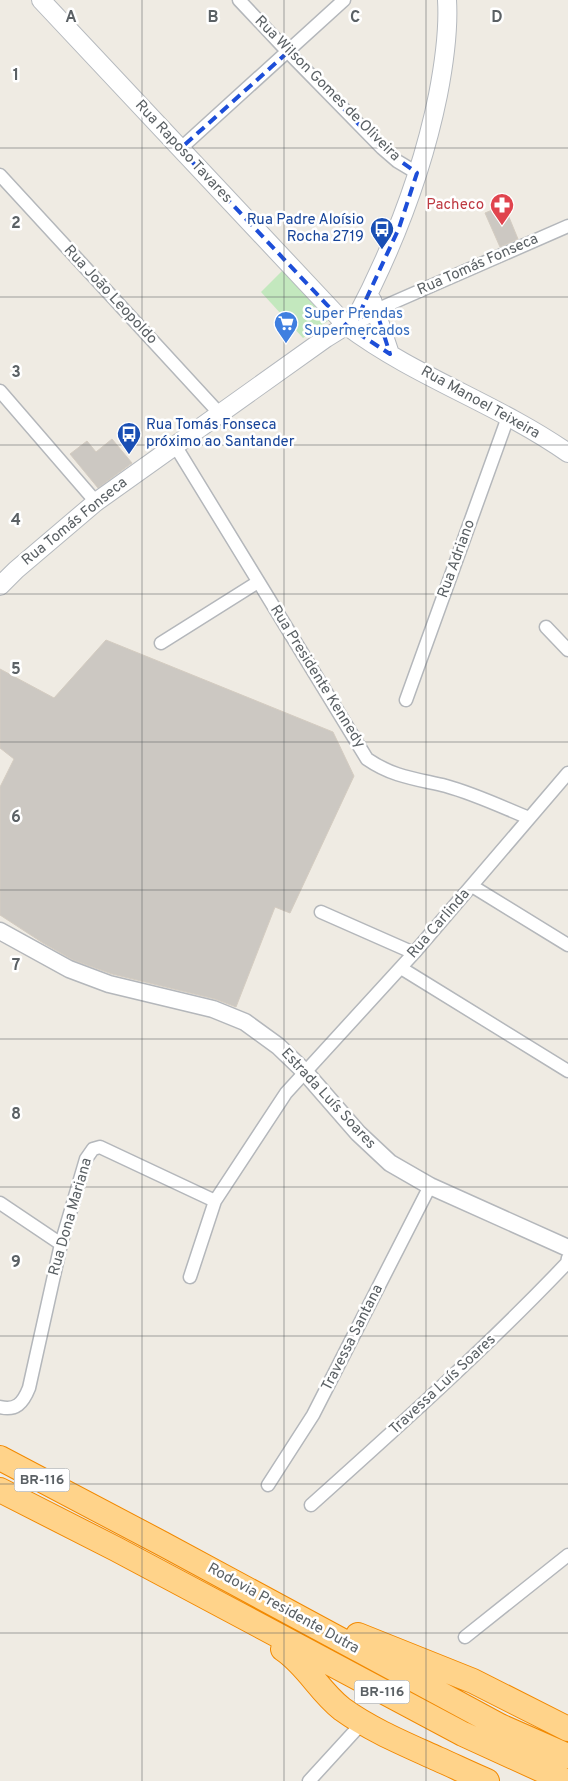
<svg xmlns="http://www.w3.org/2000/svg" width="568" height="1781" font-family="Overpass,sans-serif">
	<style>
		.green { fill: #c3e8be }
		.building { fill: #ccc8c2; stroke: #d4ccc1 }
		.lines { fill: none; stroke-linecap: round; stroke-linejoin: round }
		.minor-casing { stroke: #b4b7bb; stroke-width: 15 }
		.tertiary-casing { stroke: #b4b7bb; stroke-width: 19 }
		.secondary-casing { stroke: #b5b9be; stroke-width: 20 }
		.motorway-casing { stroke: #f28900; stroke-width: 26 }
		.minor { stroke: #fff; stroke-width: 12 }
		.tertiary { stroke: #fff; stroke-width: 16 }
		.secondary { stroke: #fff; stroke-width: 18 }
		.motorway { stroke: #ffd38a; stroke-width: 24 }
		.marked { fill: none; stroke: #1d4ed8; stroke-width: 4; stroke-dasharray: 10 6; stroke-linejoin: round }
		.grid { fill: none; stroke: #5b6165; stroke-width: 1; stroke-opacity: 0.55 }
		.labels { text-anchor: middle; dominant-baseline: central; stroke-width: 5; stroke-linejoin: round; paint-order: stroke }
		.shield { fill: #fff; stroke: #8c9093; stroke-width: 1 }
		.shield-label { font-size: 14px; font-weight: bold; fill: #5b6165 }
		.street-label { font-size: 15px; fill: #5b6165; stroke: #fff }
		.health-label { font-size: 15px; fill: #be3a42; stroke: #fff; text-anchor: end }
		.transit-label { font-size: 15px; fill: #164399; stroke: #fff; text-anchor: end }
		.shop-label { font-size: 15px; fill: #366cbe; stroke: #fff; text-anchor: start }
		.grid-label { font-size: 16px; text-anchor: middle; font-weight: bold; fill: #5b6165; stroke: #fff; stroke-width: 5; stroke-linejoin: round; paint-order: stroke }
	</style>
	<rect width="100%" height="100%" fill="#efebe3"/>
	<!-- green -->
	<path class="green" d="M283,270L328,321L303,338L261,292Z"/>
	<!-- building -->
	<path class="building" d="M504,205L518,239L500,247L485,213Z
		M112,439L132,463L98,488L70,454L87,441L96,452Z
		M106,640L333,732L354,776L290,913L275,907L236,1007L215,999L112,974L73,960L43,943L0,915V787L14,759L0,748V669L54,698Z"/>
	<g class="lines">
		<!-- minor casing -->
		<g class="minor-casing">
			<path id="minor" d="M239,0L288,52L382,148L397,161L417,173
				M180,149L344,0
				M0,175L220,414
				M376,310L568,226
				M0,391L96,502
				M176,447L367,759C393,777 417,779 446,786C475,794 502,807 529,818
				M546,627L568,650
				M161,643L258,582
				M406,700L508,417
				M472,886L568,945
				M321,912L414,953
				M401,968L568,1071
				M0,1203L61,1244
				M190,1277L215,1201L286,1093L414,953L568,773
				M0,1407C16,1411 23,1403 29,1388L61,1244L86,1159L93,1149L100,1147L215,1201
				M268,1485L313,1415L430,1186
				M311,1505C398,1427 486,1348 567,1263L568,1258
				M465,1637L568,1555
				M309,1781L363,1722"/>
		</g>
		<!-- tertiary casing -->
		<g class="tertiary-casing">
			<path id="tertiary" d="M0,931L69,969L109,984L213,1009L245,1022L278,1046L304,1071L358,1133L390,1163L430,1186L568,1248"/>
		</g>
		<!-- secondary casing -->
		<g class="secondary-casing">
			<path id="secondary" d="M41,0L347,326C415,377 498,404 568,453
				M372,300L390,354
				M355,320C393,248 422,174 438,95C444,64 449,32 447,0
				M0,586L16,570L96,502L326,338L355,320L376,310"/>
		</g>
		<!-- motorway casing -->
		<g class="motorway-casing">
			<path id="motorway" d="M0,1458L163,1544L500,1726L568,1756
				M0,1490L116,1549L463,1734L566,1781
				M358,1635L473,1681L568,1729
				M283,1649C307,1665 319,1691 342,1709C371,1730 405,1744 438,1759C454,1766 470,1774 487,1781"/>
		</g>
		<!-- minor -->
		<use href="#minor" class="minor"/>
		<!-- tertiary -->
		<use href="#tertiary" class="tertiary"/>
		<!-- secondary -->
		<use href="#secondary" class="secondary"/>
		<!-- motorway -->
		<use href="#motorway" class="motorway"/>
	</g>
	<!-- marked area -->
	<path class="marked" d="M288,52L382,148L417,173L399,228L357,319L376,310L390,354L347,326L180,149Z"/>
	<!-- grid -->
	<path class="grid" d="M142,0V1781M284,0V1781M426,0V1781M0,148H568M0,297H568M0,445H568M0,594H568M0,742H568M0,890H568M0,1039H568M0,1187H568M0,1336H568M0,1484H568M0,1633H568"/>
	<!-- icons -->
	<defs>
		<g id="pharmacy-pin" transform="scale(1.25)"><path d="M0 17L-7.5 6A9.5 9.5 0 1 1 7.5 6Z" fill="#e0444e" stroke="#fff"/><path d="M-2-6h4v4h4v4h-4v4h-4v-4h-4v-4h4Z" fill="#fff"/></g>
		<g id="bus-pin" transform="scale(1.25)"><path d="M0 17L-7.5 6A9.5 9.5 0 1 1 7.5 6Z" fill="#1a4fb4" stroke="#fff"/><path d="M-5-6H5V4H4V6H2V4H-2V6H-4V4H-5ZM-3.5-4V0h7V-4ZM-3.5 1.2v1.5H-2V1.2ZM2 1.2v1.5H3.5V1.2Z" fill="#fff"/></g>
		<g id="supermarket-pin" transform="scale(1.25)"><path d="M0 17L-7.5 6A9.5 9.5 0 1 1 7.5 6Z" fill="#3f7fe0" stroke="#fff"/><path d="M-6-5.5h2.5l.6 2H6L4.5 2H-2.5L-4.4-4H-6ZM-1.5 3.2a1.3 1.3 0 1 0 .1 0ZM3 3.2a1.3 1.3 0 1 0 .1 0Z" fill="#fff"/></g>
	</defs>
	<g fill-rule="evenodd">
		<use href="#pharmacy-pin" x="502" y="205"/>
		<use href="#bus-pin" x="382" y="229"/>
		<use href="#supermarket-pin" x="286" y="323"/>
		<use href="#bus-pin" x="129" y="434"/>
	</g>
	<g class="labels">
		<!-- shield labels -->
		<g class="shield">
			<rect x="14.5" y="1468.5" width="55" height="23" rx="4"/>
			<rect x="354.5" y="1680.5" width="55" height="23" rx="4"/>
		</g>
		<g class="shield-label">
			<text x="42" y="1480">BR-116</text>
			<text x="382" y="1692">BR-116</text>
		</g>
		<!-- street labels -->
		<g class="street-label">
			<text transform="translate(327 89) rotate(45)">Rua Wilson Gomes de Oliveira</text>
			<text transform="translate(183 152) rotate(47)">Rua Raposo Tavares</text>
			<text transform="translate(478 265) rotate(-24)">Rua Tomás Fonseca</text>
			<text transform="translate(110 295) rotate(47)">Rua João Leopoldo</text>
			<text transform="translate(480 403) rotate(29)">Rua Manoel Teixeira</text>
			<text transform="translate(75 522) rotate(-39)">Rua Tomás Fonseca</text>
			<text transform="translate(457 559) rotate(-70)">Rua Adriano</text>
			<text transform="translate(317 677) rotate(58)">Rua Presidente Kennedy</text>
			<text transform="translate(439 924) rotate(-49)">Rua Carlinda</text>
			<text transform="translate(328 1099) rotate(47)">Estrada Luís Soares</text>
			<text transform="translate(71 1217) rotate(-74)">Rua Dona Mariana</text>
			<text transform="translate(353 1338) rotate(-63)">Travessa Santana</text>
			<text transform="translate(443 1385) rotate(-43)">Travessa Luís Soares</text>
			<text transform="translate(283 1609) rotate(29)">Rodovia Presidente Dutra</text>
		</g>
		<!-- health labels -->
		<g class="health-label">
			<text x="484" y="205">Pacheco</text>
		</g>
		<!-- transit labels -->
		<g class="transit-label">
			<text x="364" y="220">Rua Padre Aloísio<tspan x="364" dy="17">Rocha 2719</tspan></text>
			<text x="146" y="425" text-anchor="start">Rua Tomás Fonseca<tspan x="146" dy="17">próximo ao Santander</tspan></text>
		</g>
		<!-- shop labels -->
		<g class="shop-label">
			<text x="304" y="314">Super Prendas<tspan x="304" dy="17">Supermercados</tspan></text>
		</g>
	</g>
	<g class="grid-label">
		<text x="71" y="22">A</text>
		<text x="213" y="22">B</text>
		<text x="355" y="22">C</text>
		<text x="497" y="22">D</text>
		<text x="16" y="80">1</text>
		<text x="16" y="228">2</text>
		<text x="16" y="377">3</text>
		<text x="16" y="525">4</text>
		<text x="16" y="674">5</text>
		<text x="16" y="822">6</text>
		<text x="16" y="970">7</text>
		<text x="16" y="1119">8</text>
		<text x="16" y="1267">9</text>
	</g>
</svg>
